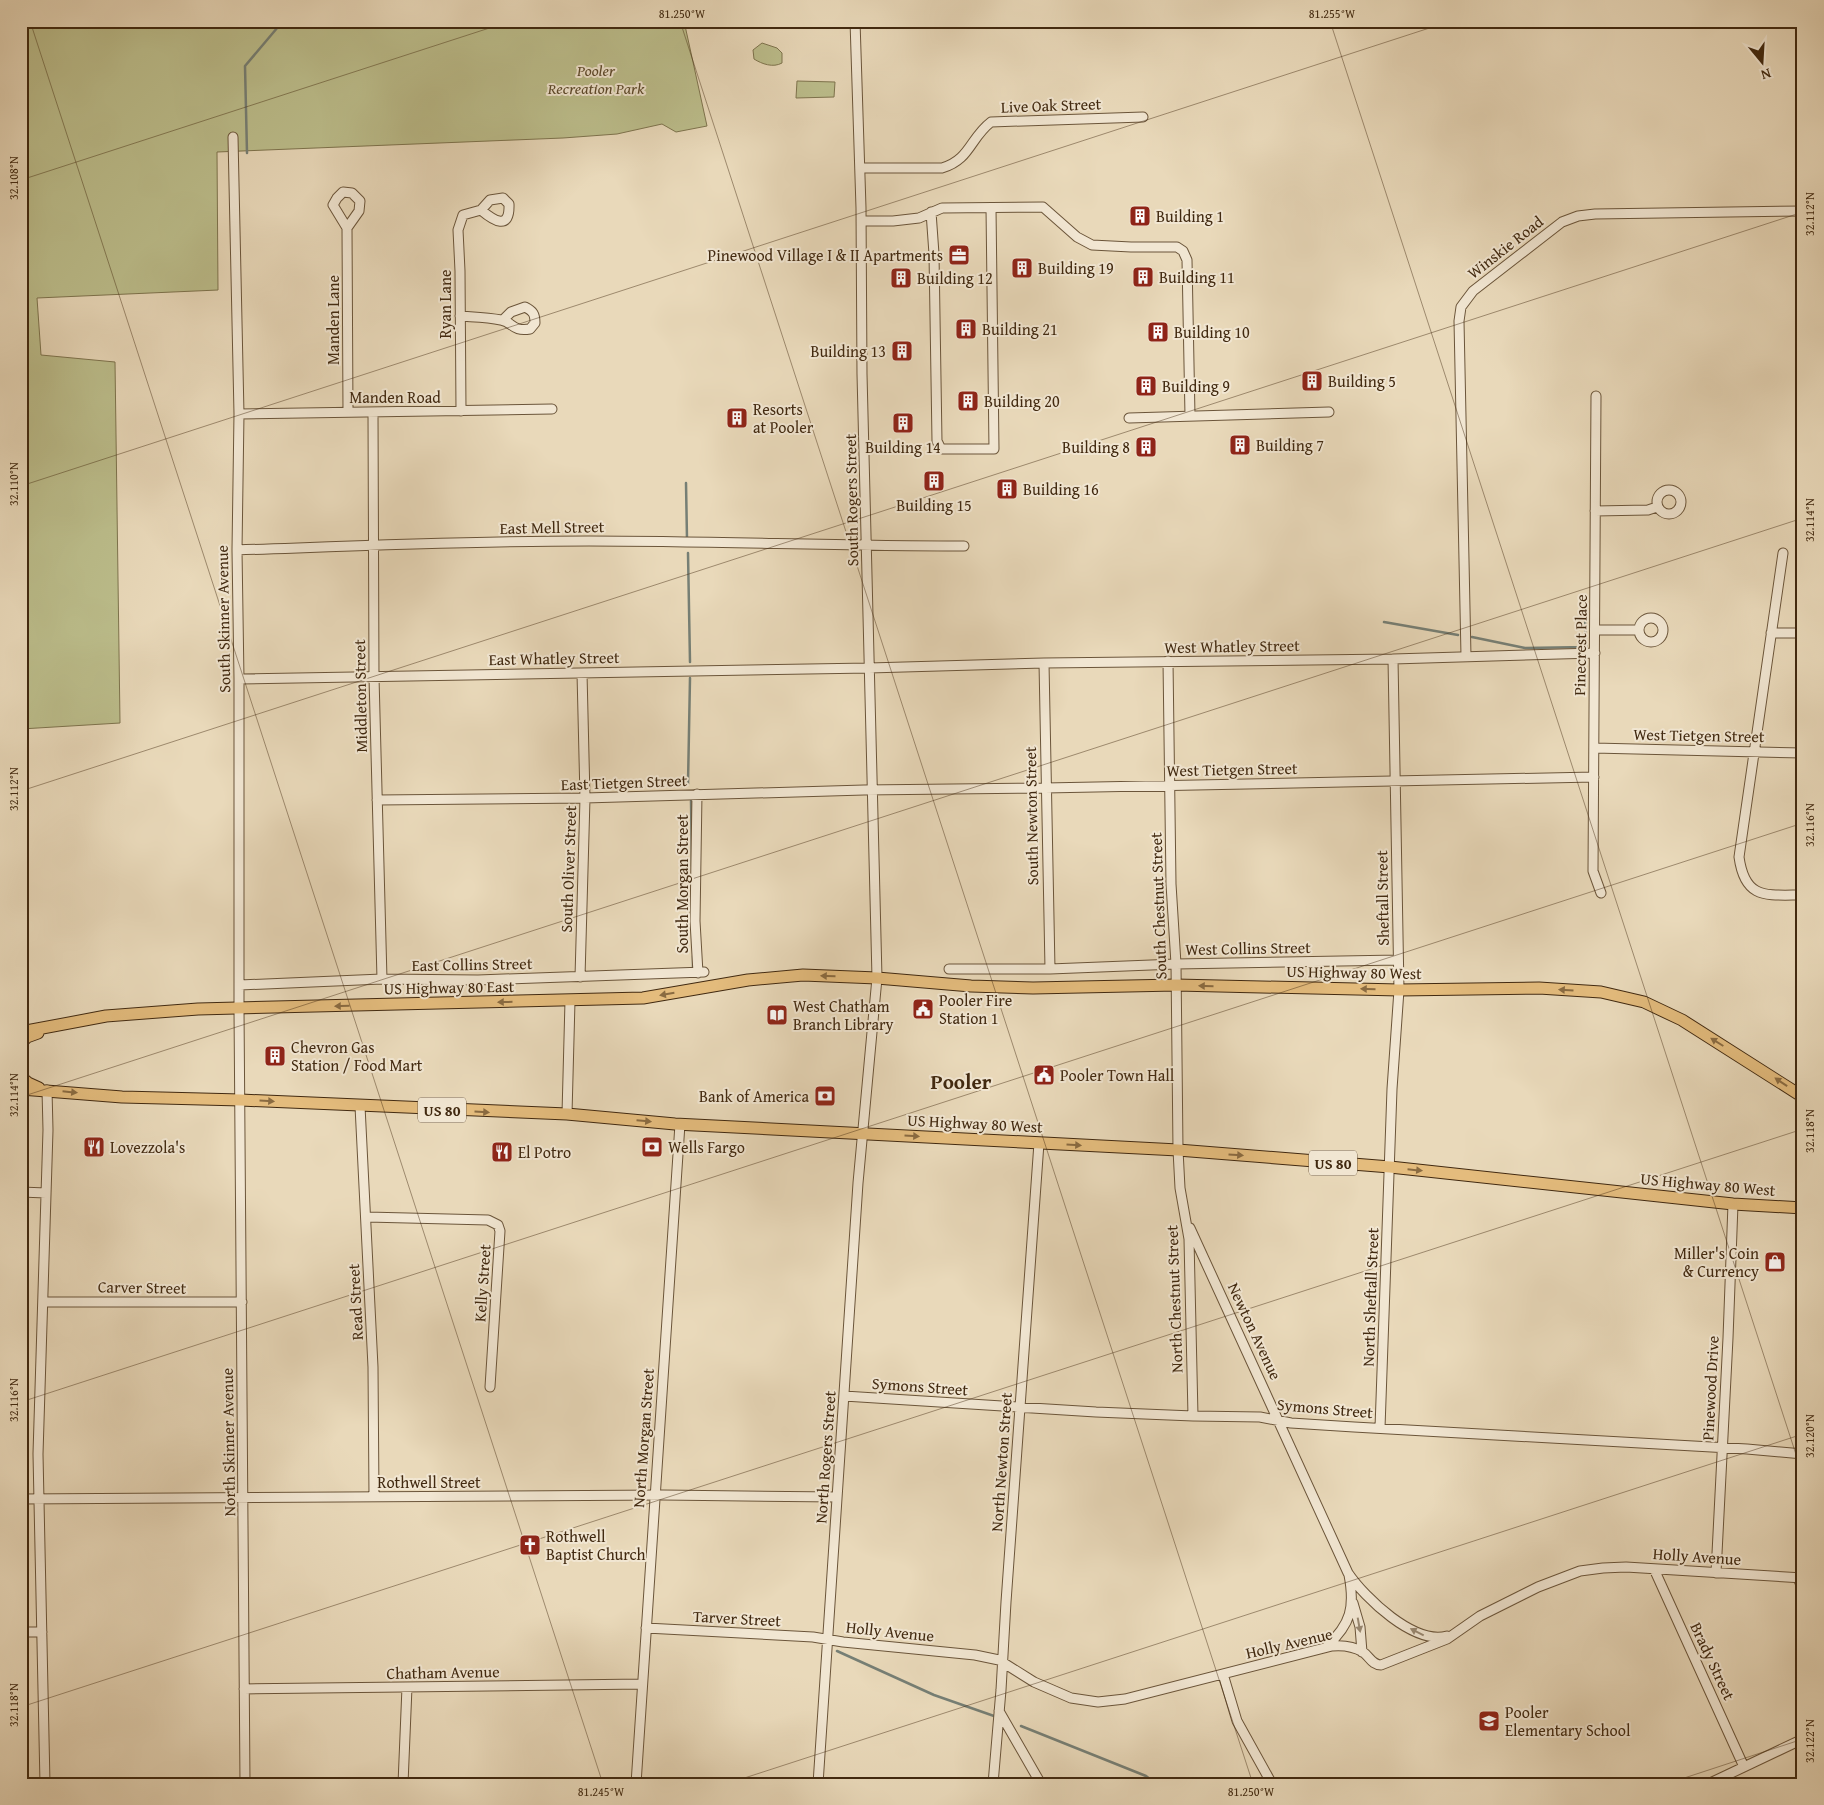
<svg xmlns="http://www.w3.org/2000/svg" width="1824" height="1805" font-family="'Gentium Book Plus',serif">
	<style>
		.green { fill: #bcbe8c; stroke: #7e744e }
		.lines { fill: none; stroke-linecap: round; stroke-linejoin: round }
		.stream { stroke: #767f75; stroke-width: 2.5 }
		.minor-casing { stroke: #6b553a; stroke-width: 11 }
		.major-casing { stroke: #412910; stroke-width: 13 }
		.minor { stroke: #f1e6d2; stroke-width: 9 }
		.major { stroke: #e4bc7d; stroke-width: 11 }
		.oneway { fill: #8a6b41 }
		.oneway2 { fill: #998871 }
		.ticks { fill: none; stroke: #412910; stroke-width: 1; stroke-opacity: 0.45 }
		.labels { text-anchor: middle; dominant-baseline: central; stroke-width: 4; stroke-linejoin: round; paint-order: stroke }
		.shield { fill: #f1e6d2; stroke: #76624a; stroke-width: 1 }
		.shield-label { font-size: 15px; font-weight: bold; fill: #412910 }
		.park-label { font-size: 16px; font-style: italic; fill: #5a4729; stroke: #f1e6d2 }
		.street-label { font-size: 16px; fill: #412910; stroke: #f1e6d2 }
		.poi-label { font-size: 16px; fill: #412910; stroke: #f1e6d2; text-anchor: start }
		.district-label { font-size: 21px; font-weight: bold; fill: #412910; stroke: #f1e6d2 }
		.neatline { fill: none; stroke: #412910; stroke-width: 2 }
		.ticks-label { font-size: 12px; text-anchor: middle; fill: #412910 }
	</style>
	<rect width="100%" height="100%" fill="#e9d9ba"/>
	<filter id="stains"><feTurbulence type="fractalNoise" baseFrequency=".004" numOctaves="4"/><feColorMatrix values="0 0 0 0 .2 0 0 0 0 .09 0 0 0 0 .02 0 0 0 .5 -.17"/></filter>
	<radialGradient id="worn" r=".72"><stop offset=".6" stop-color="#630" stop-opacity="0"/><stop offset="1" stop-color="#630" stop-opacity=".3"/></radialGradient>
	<!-- green -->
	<path class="green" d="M21,21H684L707,126L676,132L662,124L617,134L563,138L217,152L218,290L37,298L41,355L115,362L120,723L21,729Z
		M762,43L777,48L782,53V63C773,68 762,64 754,59L753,50Z
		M797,81L835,82L834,97L796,98Z"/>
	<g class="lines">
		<!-- stream -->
		<path class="stream" d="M247,153L245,66L283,21
			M686,483L687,539
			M688,553L690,662
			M1384,622L1458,635
			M1472,637L1525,648L1586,647L1585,618
			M688,784L690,678
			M691,801L692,866
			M693,956V967
			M837,1651L934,1695L994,1716
			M1021,1726L1146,1776L1156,1784"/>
		<!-- minor casing -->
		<g class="minor-casing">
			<path id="minor" d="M233,137L239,414L237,550L239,679V1009L245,1784
				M860,168H942C970,160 970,138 991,122L1143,117
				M931,212L934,254L937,441L941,449H994L991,208
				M861,221H893L919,218L942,208L1043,207L1077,237L1092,245L1131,247H1177L1183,251L1187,260L1190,416
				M347,228L359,211L360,201L352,193L343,192L337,198L333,205L347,228L348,412
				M460,316C473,317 487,317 501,320C513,322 512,332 530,329L535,323C535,314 533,311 525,307L511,312L503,320
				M1596,396L1593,871L1601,893
				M461,411L460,271L458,230L463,215L481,210C494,221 510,231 509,204L503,198L490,200L481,210
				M373,412L374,677L382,979
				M239,414L552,409
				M1129,418L1329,412
				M1657 502a12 12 0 1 1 24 0a12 12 0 1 1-24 0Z
				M1595,511L1648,510L1657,507
				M237,550C355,546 472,541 589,541C714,541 839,546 964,546
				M1783,553L1739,857C1745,900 1766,895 1803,895
				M1639 630a12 12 0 1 1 24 0a12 12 0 1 1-24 0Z
				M1595,630H1638
				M1771,633H1803
				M1466,656L1459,321L1461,307L1473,291L1562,222L1578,216L1595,214L1803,211
				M1168,661L1171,884L1176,964L1178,1150L1180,1188L1189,1239L1193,1416
				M1044,663L1050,969
				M239,679L869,668L1044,663L1393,659L1595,653
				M1594,748L1803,753
				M697,794L695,921L698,973
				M377,800L585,798L864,790L1045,788L1594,777
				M949,969H1050L1176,964L1398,960
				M580,977L585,798L582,673
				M240,985L382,979L478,980L704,972
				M360,1106L373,1367L374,1497
				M567,1114L570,1001
				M21,1192L46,1193
				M367,1217L488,1220L498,1225L500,1231L490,1387
				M1190,1228L1348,1573C1365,1598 1414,1645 1447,1636
				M43,1302H242
				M844,1396L1096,1412L1193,1416L1260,1417L1291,1423L1354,1427L1747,1449L1803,1454
				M1380,1428L1392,1089L1399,990L1393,659
				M21,1499L663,1495L837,1497
				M1654,1569L1744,1767
				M1716,1573L1728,1338L1733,1204
				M1798,1578L1803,1590
				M1353,1603L1360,1627L1362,1652
				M646,1628L813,1637L843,1642L975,1655L999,1660L1034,1682L1071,1698L1098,1702L1125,1699L1332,1646C1343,1645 1353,1646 1363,1652C1370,1657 1372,1665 1381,1665L1447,1639L1480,1616L1538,1587L1580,1571L1603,1568L1626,1567L1803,1578
				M21,1632H42
				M1327,1646C1351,1624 1355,1607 1349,1575
				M1223,1674L1237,1721L1272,1784
				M244,1689L642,1684
				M999,1711L1041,1784
				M45,1784L38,1454L48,1130L47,1090
				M403,1784L407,1687
				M636,1784L680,1124
				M818,1784L858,1183L877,978L862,374L861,208L855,21
				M993,1784L1001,1690L1006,1602L1039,1143
				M1708,1784L1803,1739"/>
		</g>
		<!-- major casing -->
		<g class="major-casing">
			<path id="major" d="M21,1032L106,1016L198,1009L643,998L748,980L803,975L877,978L971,986L1033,988L1176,985L1399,990L1539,988L1601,992L1644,1002L1682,1020L1803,1097
				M21,1043L27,1037L38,1033
				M21,1077L28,1083L39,1088
				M21,1089L122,1097L241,1100L567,1114L675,1124L1178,1150L1390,1167L1733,1204L1803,1208"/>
		</g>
		<!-- minor -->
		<use href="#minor" class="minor"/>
		<!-- major -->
		<use href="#major" class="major"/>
	</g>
	<!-- one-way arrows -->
	<defs><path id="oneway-solid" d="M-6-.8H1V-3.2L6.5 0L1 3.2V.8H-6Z" transform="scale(1.25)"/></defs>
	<g class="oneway">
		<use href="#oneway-solid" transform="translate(828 976) rotate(-178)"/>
		<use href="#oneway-solid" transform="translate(1206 986) rotate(-179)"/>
		<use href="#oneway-solid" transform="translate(1368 989) rotate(-179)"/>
		<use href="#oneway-solid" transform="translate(1566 990) rotate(-176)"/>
		<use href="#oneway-solid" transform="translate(667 994) rotate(170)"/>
		<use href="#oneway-solid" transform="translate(505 1002) rotate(179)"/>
		<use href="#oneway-solid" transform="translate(342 1006) rotate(179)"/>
		<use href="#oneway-solid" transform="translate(1717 1042) rotate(-148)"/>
		<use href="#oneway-solid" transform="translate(1781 1082) rotate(-146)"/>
		<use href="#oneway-solid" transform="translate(70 1092) rotate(6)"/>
		<use href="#oneway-solid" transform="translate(267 1101) rotate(3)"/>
		<use href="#oneway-solid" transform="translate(482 1112) rotate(3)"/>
		<use href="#oneway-solid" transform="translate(644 1121) rotate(5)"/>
		<use href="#oneway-solid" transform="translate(912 1136) rotate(3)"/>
		<use href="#oneway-solid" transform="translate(1074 1145) rotate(3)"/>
		<use href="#oneway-solid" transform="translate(1236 1155) rotate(4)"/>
		<use href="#oneway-solid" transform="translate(1415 1170) rotate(6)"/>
	</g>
	<g class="oneway2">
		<use href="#oneway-solid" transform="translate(1359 1625) rotate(80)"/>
		<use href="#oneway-solid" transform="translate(1417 1632) rotate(-153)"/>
	</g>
	<!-- ticks -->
	<path class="ticks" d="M30,21L603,1784M680,21L1253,1784M1330,21L1803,1476M21,180L511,21M21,486L1451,21M21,791L1803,212M21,1097L1803,518M21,1402L1803,823M21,1707L1803,1129M726,1784L1803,1434M1666,1784L1803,1739"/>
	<!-- icons -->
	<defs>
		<g id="building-square" transform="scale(1.125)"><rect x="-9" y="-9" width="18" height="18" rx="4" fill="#8f2418" stroke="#f1e6d2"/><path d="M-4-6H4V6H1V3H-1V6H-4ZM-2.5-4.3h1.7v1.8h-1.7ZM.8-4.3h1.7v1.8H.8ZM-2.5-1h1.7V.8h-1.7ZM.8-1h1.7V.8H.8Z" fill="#fff"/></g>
		<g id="office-square" transform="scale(1.125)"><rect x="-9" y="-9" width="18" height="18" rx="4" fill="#8f2418" stroke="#f1e6d2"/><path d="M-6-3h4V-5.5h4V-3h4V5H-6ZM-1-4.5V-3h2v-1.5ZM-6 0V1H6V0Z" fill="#fff"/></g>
		<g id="civic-square" transform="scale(1.125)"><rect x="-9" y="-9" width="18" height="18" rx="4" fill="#8f2418" stroke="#f1e6d2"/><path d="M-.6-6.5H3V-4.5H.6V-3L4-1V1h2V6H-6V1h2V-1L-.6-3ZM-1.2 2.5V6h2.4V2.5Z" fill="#fff"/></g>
		<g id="library-square" transform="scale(1.125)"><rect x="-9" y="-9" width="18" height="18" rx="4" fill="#8f2418" stroke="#f1e6d2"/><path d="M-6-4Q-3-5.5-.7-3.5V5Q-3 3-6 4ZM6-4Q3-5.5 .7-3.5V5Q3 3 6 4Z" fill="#fff"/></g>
		<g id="bank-square" transform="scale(1.125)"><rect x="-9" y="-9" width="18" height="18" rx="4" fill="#8f2418" stroke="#f1e6d2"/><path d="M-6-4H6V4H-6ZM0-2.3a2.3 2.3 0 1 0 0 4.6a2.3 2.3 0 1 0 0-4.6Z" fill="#fff"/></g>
		<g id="restaurant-square" transform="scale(1.125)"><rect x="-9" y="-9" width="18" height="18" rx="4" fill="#8f2418" stroke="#f1e6d2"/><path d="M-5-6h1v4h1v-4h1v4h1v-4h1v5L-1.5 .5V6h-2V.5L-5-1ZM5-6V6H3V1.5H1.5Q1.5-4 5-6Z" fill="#fff"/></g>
		<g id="shop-square" transform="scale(1.125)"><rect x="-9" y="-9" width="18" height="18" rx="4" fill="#8f2418" stroke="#f1e6d2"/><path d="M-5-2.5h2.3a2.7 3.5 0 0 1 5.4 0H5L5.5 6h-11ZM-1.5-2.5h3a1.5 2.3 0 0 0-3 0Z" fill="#fff"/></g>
		<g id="church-square" transform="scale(1.125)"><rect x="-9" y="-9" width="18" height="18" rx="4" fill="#8f2418" stroke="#f1e6d2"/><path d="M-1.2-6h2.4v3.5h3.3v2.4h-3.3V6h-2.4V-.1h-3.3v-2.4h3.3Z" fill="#fff"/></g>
		<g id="school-square" transform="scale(1.125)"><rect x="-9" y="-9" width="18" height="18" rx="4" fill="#8f2418" stroke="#f1e6d2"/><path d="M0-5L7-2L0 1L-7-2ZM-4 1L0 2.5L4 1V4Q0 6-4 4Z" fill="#fff"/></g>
	</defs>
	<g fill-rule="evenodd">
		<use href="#building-square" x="1140" y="216"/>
		<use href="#office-square" x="959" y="255"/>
		<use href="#building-square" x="1022" y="268"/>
		<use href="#building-square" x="1143" y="277"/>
		<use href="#building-square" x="901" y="278"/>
		<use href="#building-square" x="966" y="329"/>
		<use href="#building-square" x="1158" y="332"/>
		<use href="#building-square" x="902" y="351"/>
		<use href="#building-square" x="1312" y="381"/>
		<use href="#building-square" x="1146" y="386"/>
		<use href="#building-square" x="968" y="401"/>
		<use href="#building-square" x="737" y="418"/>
		<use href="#building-square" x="903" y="423"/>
		<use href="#building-square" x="1240" y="445"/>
		<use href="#building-square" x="1146" y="447"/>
		<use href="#building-square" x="934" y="481"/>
		<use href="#building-square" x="1007" y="489"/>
		<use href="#civic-square" x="923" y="1009"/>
		<use href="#library-square" x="777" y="1015"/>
		<use href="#building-square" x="275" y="1056"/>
		<use href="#civic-square" x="1044" y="1075"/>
		<use href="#bank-square" x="825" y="1096"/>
		<use href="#restaurant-square" x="94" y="1147"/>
		<use href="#bank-square" x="652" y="1147"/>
		<use href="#restaurant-square" x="502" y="1152"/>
		<use href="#shop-square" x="1775" y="1262"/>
		<use href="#church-square" x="530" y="1545"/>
		<use href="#school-square" x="1489" y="1721"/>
	</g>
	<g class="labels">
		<!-- shield labels -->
		<g class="shield">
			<rect x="418" y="1097.5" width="48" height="25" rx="4"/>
			<rect x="1309" y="1150.5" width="48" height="25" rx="4"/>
		</g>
		<g class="shield-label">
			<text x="442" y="1110">US 80</text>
			<text x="1333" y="1163">US 80</text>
		</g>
		<!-- park labels -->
		<g class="park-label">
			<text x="596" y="70">Pooler<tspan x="596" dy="18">Recreation Park</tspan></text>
		</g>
		<!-- street labels -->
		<g class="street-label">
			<text transform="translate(1051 105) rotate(-2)">Live Oak Street</text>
			<text transform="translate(1505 247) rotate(-38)">Winskie Road</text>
			<text transform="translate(445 304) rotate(-90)">Ryan Lane</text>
			<text transform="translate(333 320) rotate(-90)">Manden Lane</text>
			<text x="395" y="397">Manden Road</text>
			<text transform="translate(851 500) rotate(-91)">South Rogers Street</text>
			<text transform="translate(552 527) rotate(-1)">East Mell Street</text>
			<text transform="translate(223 619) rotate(-91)">South Skinner Avenue</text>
			<text transform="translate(1580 645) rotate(-89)">Pinecrest Place</text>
			<text transform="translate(1232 646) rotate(-1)">West Whatley Street</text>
			<text transform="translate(554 658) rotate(-1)">East Whatley Street</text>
			<text transform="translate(360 696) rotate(-91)">Middleton Street</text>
			<text transform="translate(1699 735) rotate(1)">West Tietgen Street</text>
			<text transform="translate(1232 769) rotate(-1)">West Tietgen Street</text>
			<text transform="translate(624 782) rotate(-2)">East Tietgen Street</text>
			<text transform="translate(1031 816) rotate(-91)">South Newton Street</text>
			<text transform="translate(568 869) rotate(-88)">South Oliver Street</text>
			<text transform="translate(682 884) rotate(-90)">South Morgan Street</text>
			<text transform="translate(1382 898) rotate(-91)">Sheftall Street</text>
			<text transform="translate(1158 906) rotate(-92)">South Chestnut Street</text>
			<text transform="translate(1248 948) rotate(-1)">West Collins Street</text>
			<text transform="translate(472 964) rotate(-1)">East Collins Street</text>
			<text transform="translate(1354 972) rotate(1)">US Highway 80 West</text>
			<text transform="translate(449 987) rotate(-1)">US Highway 80 East</text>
			<text transform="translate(975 1123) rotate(3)">US Highway 80 West</text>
			<text transform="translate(1708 1184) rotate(5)">US Highway 80 West</text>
			<text transform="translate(482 1283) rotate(-86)">Kelly Street</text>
			<text transform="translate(142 1287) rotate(1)">Carver Street</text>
			<text transform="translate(1370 1297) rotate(-88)">North Sheftall Street</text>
			<text transform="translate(1174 1299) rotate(-92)">North Chestnut Street</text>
			<text transform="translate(355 1302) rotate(-93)">Read Street</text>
			<text transform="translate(1255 1331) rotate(65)">Newton Avenue</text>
			<text transform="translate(920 1386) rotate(4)">Symons Street</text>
			<text transform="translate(1710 1388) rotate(-87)">Pinewood Drive</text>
			<text transform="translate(1325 1408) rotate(5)">Symons Street</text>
			<text transform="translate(643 1438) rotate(-86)">North Morgan Street</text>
			<text transform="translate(228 1442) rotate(-91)">North Skinner Avenue</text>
			<text transform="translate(825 1457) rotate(-86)">North Rogers Street</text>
			<text transform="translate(1001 1462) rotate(-86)">North Newton Street</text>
			<text x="429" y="1482">Rothwell Street</text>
			<text transform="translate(1697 1556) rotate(4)">Holly Avenue</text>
			<text transform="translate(737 1618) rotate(3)">Tarver Street</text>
			<text transform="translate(890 1631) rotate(6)">Holly Avenue</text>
			<text transform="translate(1289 1643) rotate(-13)">Holly Avenue</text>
			<text transform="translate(1713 1661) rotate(65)">Brady Street</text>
			<text transform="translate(443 1672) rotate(-1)">Chatham Avenue</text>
		</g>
		<!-- poi labels -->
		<g class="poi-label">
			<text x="1156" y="216">Building 1</text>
			<text x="943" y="255" text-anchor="end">Pinewood Village I &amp; II Apartments</text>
			<text x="1038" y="268">Building 19</text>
			<text x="1159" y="277">Building 11</text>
			<text x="917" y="278">Building 12</text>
			<text x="982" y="329">Building 21</text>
			<text x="1174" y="332">Building 10</text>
			<text x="886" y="351" text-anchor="end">Building 13</text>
			<text x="1328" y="381">Building 5</text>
			<text x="1162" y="386">Building 9</text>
			<text x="984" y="401">Building 20</text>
			<text x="753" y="409">Resorts<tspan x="753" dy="18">at Pooler</tspan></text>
			<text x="1256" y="445">Building 7</text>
			<text x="903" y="447" text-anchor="middle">Building 14</text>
			<text x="1130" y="447" text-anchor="end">Building 8</text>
			<text x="1023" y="489">Building 16</text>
			<text x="934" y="505" text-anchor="middle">Building 15</text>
			<text x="939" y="1000">Pooler Fire<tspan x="939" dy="18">Station 1</tspan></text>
			<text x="793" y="1006">West Chatham<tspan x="793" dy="18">Branch Library</tspan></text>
			<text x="291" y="1047">Chevron Gas<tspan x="291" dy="18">Station / Food Mart</tspan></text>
			<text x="1060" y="1075">Pooler Town Hall</text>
			<text x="809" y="1096" text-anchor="end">Bank of America</text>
			<text x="110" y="1147">Lovezzola's</text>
			<text x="668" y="1147">Wells Fargo</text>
			<text x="518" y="1152">El Potro</text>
			<text x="1759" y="1253" text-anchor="end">Miller's Coin<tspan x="1759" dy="18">&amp; Currency</tspan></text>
			<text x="546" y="1536">Rothwell<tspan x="546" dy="18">Baptist Church</tspan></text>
			<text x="1505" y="1712">Pooler<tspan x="1505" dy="18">Elementary School</tspan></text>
		</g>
		<!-- district labels -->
		<g class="district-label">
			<text x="961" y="1081">Pooler</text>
		</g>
	</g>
	<!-- margin -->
	<rect width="1824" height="1805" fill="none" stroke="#e9d9ba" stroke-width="55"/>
	<!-- north arrow -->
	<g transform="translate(1762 62) rotate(162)" stroke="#f1e6d2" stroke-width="4" paint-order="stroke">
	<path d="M0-4L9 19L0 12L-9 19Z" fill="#412910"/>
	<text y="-8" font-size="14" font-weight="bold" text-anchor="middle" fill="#412910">N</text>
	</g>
	<rect x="28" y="28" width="1768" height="1750" class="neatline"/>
	<g class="ticks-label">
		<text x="682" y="18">81.250°W</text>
		<text x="1332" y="18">81.255°W</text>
		<text transform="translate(14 178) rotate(-90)" y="4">32.108°N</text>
		<text transform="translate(1810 214) rotate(-90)" y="4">32.112°N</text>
		<text transform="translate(14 484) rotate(-90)" y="4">32.110°N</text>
		<text transform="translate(1810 520) rotate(-90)" y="4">32.114°N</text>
		<text transform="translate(14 789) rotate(-90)" y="4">32.112°N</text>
		<text transform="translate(1810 825) rotate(-90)" y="4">32.116°N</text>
		<text transform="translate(14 1095) rotate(-90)" y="4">32.114°N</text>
		<text transform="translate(1810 1131) rotate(-90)" y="4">32.118°N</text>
		<text transform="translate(14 1400) rotate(-90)" y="4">32.116°N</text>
		<text transform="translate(1810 1436) rotate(-90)" y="4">32.120°N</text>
		<text transform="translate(14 1705) rotate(-90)" y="4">32.118°N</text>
		<text transform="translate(1810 1741) rotate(-90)" y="4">32.122°N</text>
		<text x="601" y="1796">81.245°W</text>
		<text x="1251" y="1796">81.250°W</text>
	</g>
	<rect width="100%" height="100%" filter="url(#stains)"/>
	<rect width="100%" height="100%" fill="url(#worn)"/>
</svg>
